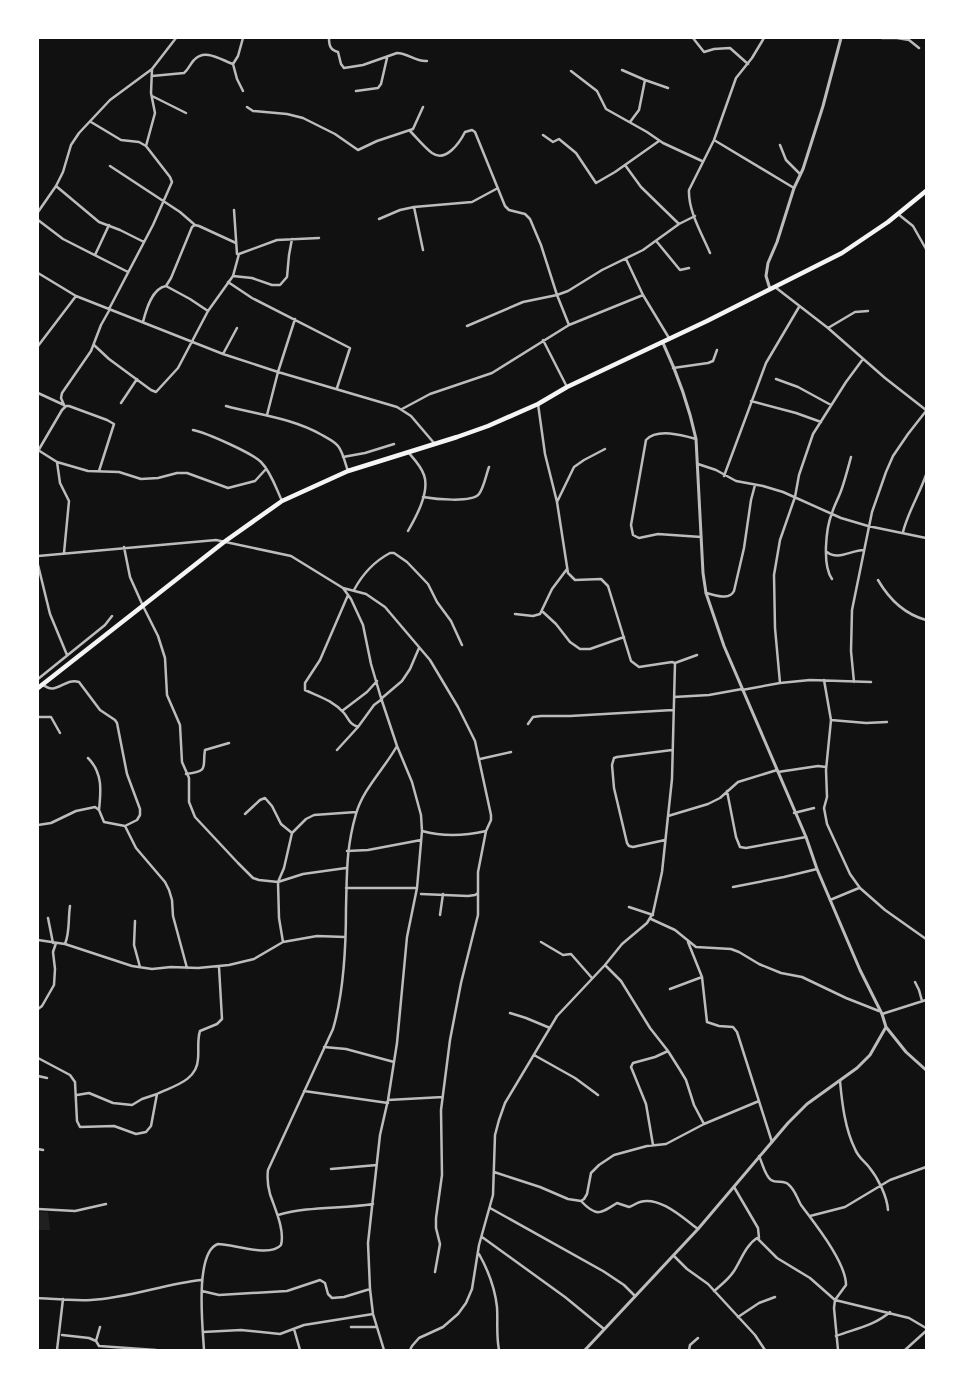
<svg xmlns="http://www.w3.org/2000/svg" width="964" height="1388" font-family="'Exo 2',sans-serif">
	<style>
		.green { fill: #202020 }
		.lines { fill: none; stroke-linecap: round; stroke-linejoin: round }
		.minor { stroke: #bcbcbc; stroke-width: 2.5 }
		.tertiary { stroke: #bcbcbc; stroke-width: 3 }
		.trunk { stroke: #f5f5f5; stroke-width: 4.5 }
	</style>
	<rect width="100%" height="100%" fill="#111"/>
	<!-- green -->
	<path class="green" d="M38,1212H48L50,1230H38Z"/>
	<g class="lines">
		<!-- minor -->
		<path class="minor" d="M329,38C329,45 330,50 338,52L341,64L344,68L363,65L397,53C408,53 415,62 427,61
			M693,38L704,52L714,49L730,48L748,64
			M882,38H896
			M897,38L909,40L919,48
			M233,64L237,79L243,91
			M622,70L645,80L668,88
			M571,71L597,91L606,109L647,132L663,143L702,161
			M152,76L184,73C189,69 190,64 194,60C205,48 221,60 233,64L238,56L243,38
			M356,91L378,88L381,84L387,58
			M152,96L186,113
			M247,107L253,111L287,114L303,118L335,134L358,150L377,141L413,129L423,107
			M91,122L121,140L139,142L146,146L170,177L172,182L153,225L109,309
			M630,122L639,110L645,80
			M410,131C417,138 424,147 432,153C446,163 460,142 465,132L472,130L475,132L505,206L509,210L525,214L530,219L541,245L557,295L569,325
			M543,135L553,142L559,139L576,153L596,183L615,172L659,141
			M714,140L794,188
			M780,145L786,160L800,174
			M146,146L155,113L151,93L152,69
			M625,165L641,187L679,224
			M110,166L180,212L195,225
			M56,186L99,222L120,230L144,242
			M414,207L423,250
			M234,210L237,254
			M38,212L56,186L63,172L71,145L79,133L110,100L152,69L176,38
			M898,214L913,226L926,249
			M379,219L400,210L414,207L472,202L498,188
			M38,220L63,239L128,272
			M657,242L680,270L689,268
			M710,253C702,234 688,211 689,190L714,140L736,78L752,58L764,38
			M95,255L109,225
			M626,259L643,295L669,338
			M38,273L76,296L223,354L278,372L397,407L411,416L434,443
			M233,276L252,278L272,285H280L287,277L289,255L292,239
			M228,282L252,298L350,348L337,388
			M166,286L190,299L208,311
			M775,287L828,328L885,378L926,410
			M143,322C146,310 152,288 166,286L171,278L192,227L195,225L199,226L236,243
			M467,326L523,302L557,295L568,291L602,270L643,250L679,224L695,216
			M828,328L855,312L868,311
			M543,340L567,387
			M94,345L109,359L151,390L156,392L178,368L208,311L233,276L239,254L277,240L319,238
			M38,346L76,296
			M223,354L237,328
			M673,368L708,363L713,361L717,350
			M776,379L798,387L831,405
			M38,393L64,405
			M751,401L796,413L821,422
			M121,403L137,379
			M64,405L61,398L62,393L91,351L101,325L110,309
			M226,406C259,415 292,418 322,435C327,438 334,441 338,446C343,452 345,463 348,471
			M402,409L430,394L492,373L569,325L643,295
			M267,415L278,372L295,319
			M193,430C207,433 252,453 261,462C271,472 276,488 282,501
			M696,439C682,435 657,428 646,440L631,525L633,535L639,538L658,534L701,537
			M38,450L57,462L60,483L69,501L64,553
			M38,451L62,410L66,406H69L107,420L114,424L99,471
			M343,457L365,453L394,444
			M57,462L88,471L119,472L141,479L158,478L177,473H187L228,488L255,481L266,469
			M698,464L716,470L736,481L763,486L783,492L841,518L868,526L926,538
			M724,476L766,363L799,307
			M423,497C434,499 472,503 479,494C484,487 486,475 489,467
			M557,502L574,467L584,460L605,449
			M408,531C416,517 430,492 424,475C421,466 414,459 408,452
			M903,532C908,512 919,495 926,475
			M124,547L130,577L143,606L158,636L165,658L167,695L180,725L182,762L189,778V802L195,817L238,863L253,878L259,880L278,882L303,874L346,868
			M827,552C838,561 851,550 864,550
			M38,556L216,540L291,556L343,588L351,599L363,625L371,664L381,698L397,746L412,782L421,815L422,831L417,888L407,937L397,1043L388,1100L380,1135L368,1243L370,1289L373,1314L384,1350
			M38,565L50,614L67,655
			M832,579C822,565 826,528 832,513C834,506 838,499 841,491C845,480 848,468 851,457
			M878,580C889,599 904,614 926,620
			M343,588L366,594L385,607L430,660L458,707L475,741L491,815V820L486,831L478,872V915L461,983L450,1040L441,1110L442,1175L436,1218V1228L440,1244L435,1272
			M354,590C362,575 375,561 390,553H394L407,562L428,584L437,602L451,621L462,645
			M706,593C716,595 729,601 734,591L744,548L751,500L755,485
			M348,595L320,660L305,683V690C320,697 332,700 344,713C349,719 349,724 358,727
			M543,612L556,624L570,642L580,649H590L624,637
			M515,614L533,616L540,614L552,589L567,569
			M675,663L697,655
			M38,679L105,625L112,616
			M824,680L831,720L826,770L827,797L824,808L827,824L850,874L860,888L885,910L926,939
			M854,682L851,651L852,610L872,512L886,472L893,456L908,434L926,411
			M780,683L775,628L774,575L780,540L795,497L799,475L813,434L846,382L863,359
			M42,684C57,697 64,677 79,682L100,710L115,720L117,723L127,774L140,809V815L137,820L125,826
			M742,690L780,683L810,680L871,682
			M674,697L709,695L742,689
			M382,698L402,681L410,669L419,648
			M342,711L367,692L377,681
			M38,717H51L60,733
			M831,720L866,723L887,722
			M528,724L533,717L541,716H570L673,710
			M337,750L358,727L374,705L382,699
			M88,758C103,773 101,791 99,810
			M480,759L511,752
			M778,772L818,766L826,767
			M186,774C210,771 202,767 205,750L229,743
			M727,791L736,837L740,847L746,848L806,837
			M794,813L814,808
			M245,814L260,800L265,798L272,806L281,824L292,833
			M668,816L708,804L720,798L738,782L777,770
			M38,825L51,823L76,811L95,807L99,810L104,822L125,826L136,848L165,882L169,890L172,900L173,916L187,968
			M422,831C444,837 464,836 486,831
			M665,840L633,847L629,846L627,843L614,788L612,765L614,758L617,757L672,750
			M347,851L368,850L421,840
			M733,887L784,877L817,869
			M346,888H417
			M421,894L468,896L475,895L478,893
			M830,900L859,888
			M629,907L653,915
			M440,915L443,894
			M48,918L53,943
			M651,919L675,930L696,947L731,949L739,952L759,964L781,973L802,977L846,998L879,1011
			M135,921L134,945L140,967
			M38,940L65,944L132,966L152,969L171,967L198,968L229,965L254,959L283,942L317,936L345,937
			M283,942L279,918L278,882L284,868L292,833L306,819L314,815L356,812
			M541,942L563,955L571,954L592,978
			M688,942L702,977L707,1022L719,1026L733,1027L737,1032L772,1142
			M65,944C70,932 68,919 70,906
			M605,965L621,981L650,1028L668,1051L680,1070L686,1080L694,1105L704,1124
			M915,982L919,990L922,1001
			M670,989L702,977
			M38,1009L42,1006L54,985L55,969L53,952L56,943
			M510,1013L526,1018L550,1028
			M882,1014L926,1000
			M324,1047L346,1049L394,1062
			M534,1055L575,1078L598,1095
			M38,1058L70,1075L75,1082L77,1121L80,1127L114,1126L136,1134L146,1132L151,1126L157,1094C173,1086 197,1081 198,1059C199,1050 197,1040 200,1031L217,1024L222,1019L219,967
			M38,1076L47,1078
			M840,1081C842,1103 845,1129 855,1149C858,1157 864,1161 869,1167C878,1178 887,1196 888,1210
			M304,1091L388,1103
			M77,1095L89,1093L113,1103L132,1105L142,1099L157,1094
			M388,1100L443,1097
			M653,1145L646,1104L631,1067L633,1063L655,1057L668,1051
			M38,1149L43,1150
			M759,1156C762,1162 765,1176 771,1180C777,1184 784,1179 789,1185C795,1190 797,1198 801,1205C815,1224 846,1262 846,1285L835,1300L834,1308L838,1350
			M331,1169L377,1165
			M494,1172L540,1187L568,1199L581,1201L584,1199L587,1194L591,1173L599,1165L614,1155L647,1146L666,1144L704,1124L759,1101
			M734,1187L758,1228L759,1238
			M581,1201C596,1217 600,1214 617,1203L629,1207C633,1206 636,1203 640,1202C660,1196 683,1218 698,1229
			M490,1208L603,1271L624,1285L635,1296
			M38,1209L75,1211L106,1204
			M278,1215C309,1206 342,1209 373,1204
			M810,1216L845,1207L890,1180L926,1167
			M482,1237L565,1297L604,1329
			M479,1254C488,1270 495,1289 497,1307C498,1323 496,1334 499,1350
			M674,1256L687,1269L708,1284L755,1335L765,1350
			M202,1291L219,1295L287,1291L320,1280L325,1283L328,1294L332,1298L344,1297L370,1289
			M714,1291C721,1285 729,1279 734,1271C741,1260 746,1245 757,1238L777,1258L810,1278L835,1300L909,1318L926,1328
			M38,1298C55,1299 74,1301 91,1300C129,1298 164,1284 201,1280
			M738,1317L759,1303L775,1297
			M100,1327L96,1341L99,1346L156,1350
			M351,1327H376
			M294,1329L300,1350
			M203,1332L241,1330L280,1334L304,1325L373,1314
			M62,1335L89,1338L96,1341
			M836,1336C854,1329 874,1326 890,1312
			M57,1350L63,1299
			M204,1350C203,1330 194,1252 218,1244C233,1244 270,1258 281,1245C285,1230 275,1209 270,1194C268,1187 267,1178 268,1170L333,1029C344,992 346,947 346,908C347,874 346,848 356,814C363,789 384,769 397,746
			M410,1350L412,1346L419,1338L443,1327L458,1314L466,1303L472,1289L479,1245L493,1195L495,1135L499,1120L505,1103L557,1016L605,965L622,944L647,923L653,913L662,872L672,779L675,663L672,662L639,667L631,661L608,586L601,579L575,580L568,573L557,502L545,454L538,404
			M689,1350L690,1345L698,1338
			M905,1350L926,1331"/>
		<!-- tertiary -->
		<path class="tertiary" d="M770,289L766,276L768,263L777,242L794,188L803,169L823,106L841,38
			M663,343C677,373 689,406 696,439L703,573L706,593L724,646L806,837L817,869L860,970L882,1014L886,1027L906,1052L926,1070
			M585,1350L698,1229L788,1123L807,1104L857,1068L870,1055L886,1027"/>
		<!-- trunk -->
		<path class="trunk" d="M38,688L224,542L282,501L348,471L457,437L488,426L538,404L567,387L707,321L842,253L888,222L926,191"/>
	</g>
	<!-- border -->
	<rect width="964" height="1388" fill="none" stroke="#ffffff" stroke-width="78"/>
</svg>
